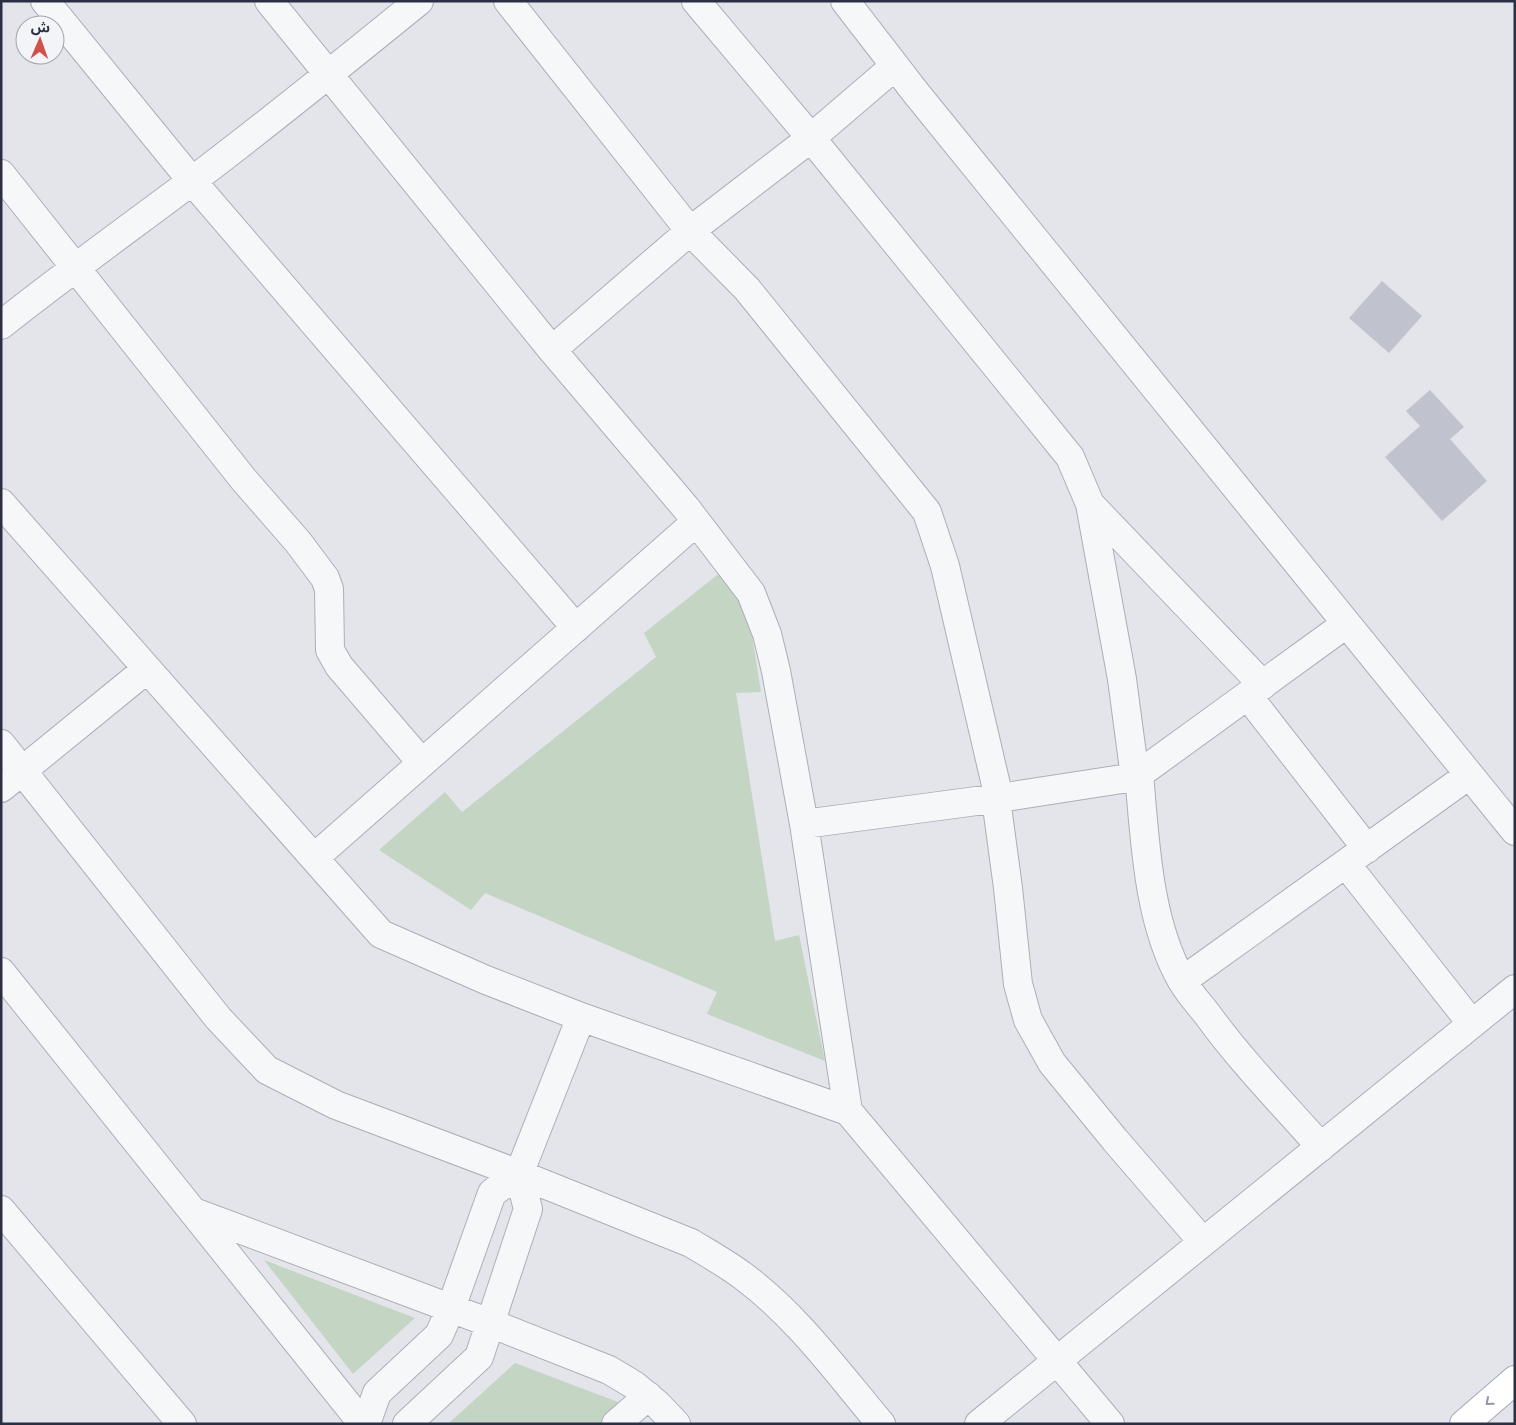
<svg xmlns="http://www.w3.org/2000/svg" width="1516" height="1425" font-family="'Roboto Condensed','Noto Sans Arabic',sans-serif">
	<style>
		.green { fill: #c5d5c4 }
		.building { fill: #c0c3ce }
		.lines { fill: none; stroke-linecap: round; stroke-linejoin: round }
		.minor-casing { stroke: #acaeb9; stroke-width: 30 }
		.major-casing { stroke: #a2a6b7; stroke-width: 30 }
		.minor { stroke: #f6f7f9; stroke-width: 28 }
		.major { stroke: #fff; stroke-width: 28 }
		.oneway { stroke: #9597a2 }
	</style>
	<rect width="100%" height="100%" fill="#e3e5eb"/>
	<!-- green -->
	<path class="green" d="M721,572L748,611L761,692L736,693L775,941L799,935L825,1061L707,1014L717,992L485,893L471,910L379,850L445,792L462,812L656,657L644,633Z
		M264,1260L415,1318L353,1374Z
		M515,1363L626,1405L603,1424H448Z"/>
	<!-- building -->
	<path class="building" d="M1382,281L1422,316L1389,353L1349,318Z
		M1430,390L1464,427L1450,439L1487,481L1442,521L1385,457L1420,426L1406,411Z"/>
	<g class="lines">
		<!-- minor casing -->
		<g class="minor-casing">
			<path id="minor" d="M45,1L192,181L576,628
				M269,1L552,350L686,508L751,593L767,634L776,671L804,824L848,1111
				M508,1L690,231L747,289L927,512L945,566L999,798
				M696,1L811,138L1070,457L1090,504L1122,679L1135,777
				M845,1L916,93L1515,831
				M1,174L244,480L298,542L325,578L329,589L330,650L339,666L422,763
				M1,325C64,275 128,229 192,181C269,123 344,62 419,1
				M552,350L690,231L811,138L895,66
				M1,503L381,934L486,980L581,1017L848,1111L1110,1424
				M1090,504L1263,685
				M1248,696L1367,849
				M1,744L218,1018L267,1070L336,1105L519,1174L691,1243C709,1254 727,1264 743,1276C797,1316 838,1373 881,1424
				M1139,774C1145,841 1148,922 1182,981C1189,993 1199,1004 1207,1014C1241,1061 1282,1103 1321,1147
				M1,788L147,669
				M996,799L1008,888L1018,984L1028,1020L1052,1063L1115,1140L1203,1242
				M804,824L999,798L1135,777L1346,624
				M314,858L696,522
				M1346,864L1472,1024
				M1,972L363,1424
				M1182,981L1469,775
				M1,1210L182,1424
				M194,1212L490,1323L609,1370L634,1385L657,1404L676,1424
				M366,1424L377,1393L439,1335L451,1308L492,1193L519,1174
				M407,1424L479,1357L528,1209L519,1174L581,1017
				M616,1424L648,1396
				M979,1424L1515,989"/>
		</g>
		<!-- major casing -->
		<g class="major-casing">
			<path id="major" d="M1464,1424L1515,1380"/>
		</g>
		<!-- minor -->
		<use href="#minor" class="minor"/>
		<!-- major -->
		<use href="#major" class="major"/>
	</g>
	<!-- one-way arrows -->
	<defs><path id="oneway-chevron" d="M-2-3.5L2.5 0L-2 3.5" fill="none" stroke-width="1.6" stroke-linecap="round" stroke-linejoin="round" transform="scale(1.25)"/></defs>
	<use class="oneway" href="#oneway-chevron" transform="translate(1489 1402) rotate(139)"/>
	<!-- border -->
	<rect width="1516" height="1425" fill="none" stroke="#2b2f44" stroke-width="5"/>
	<!-- north arrow -->
	<g transform="translate(40 40) rotate(2)"><circle r="24" fill="#f3f4f8" stroke="#a3a5b0"/>
	<path d="M0-4L9 19L0 12L-9 19Z" fill="#d05149"/>
	<text y="-8" font-size="14" font-weight="bold" text-anchor="middle" fill="#2b2f44">ش</text>
	</g>
</svg>
